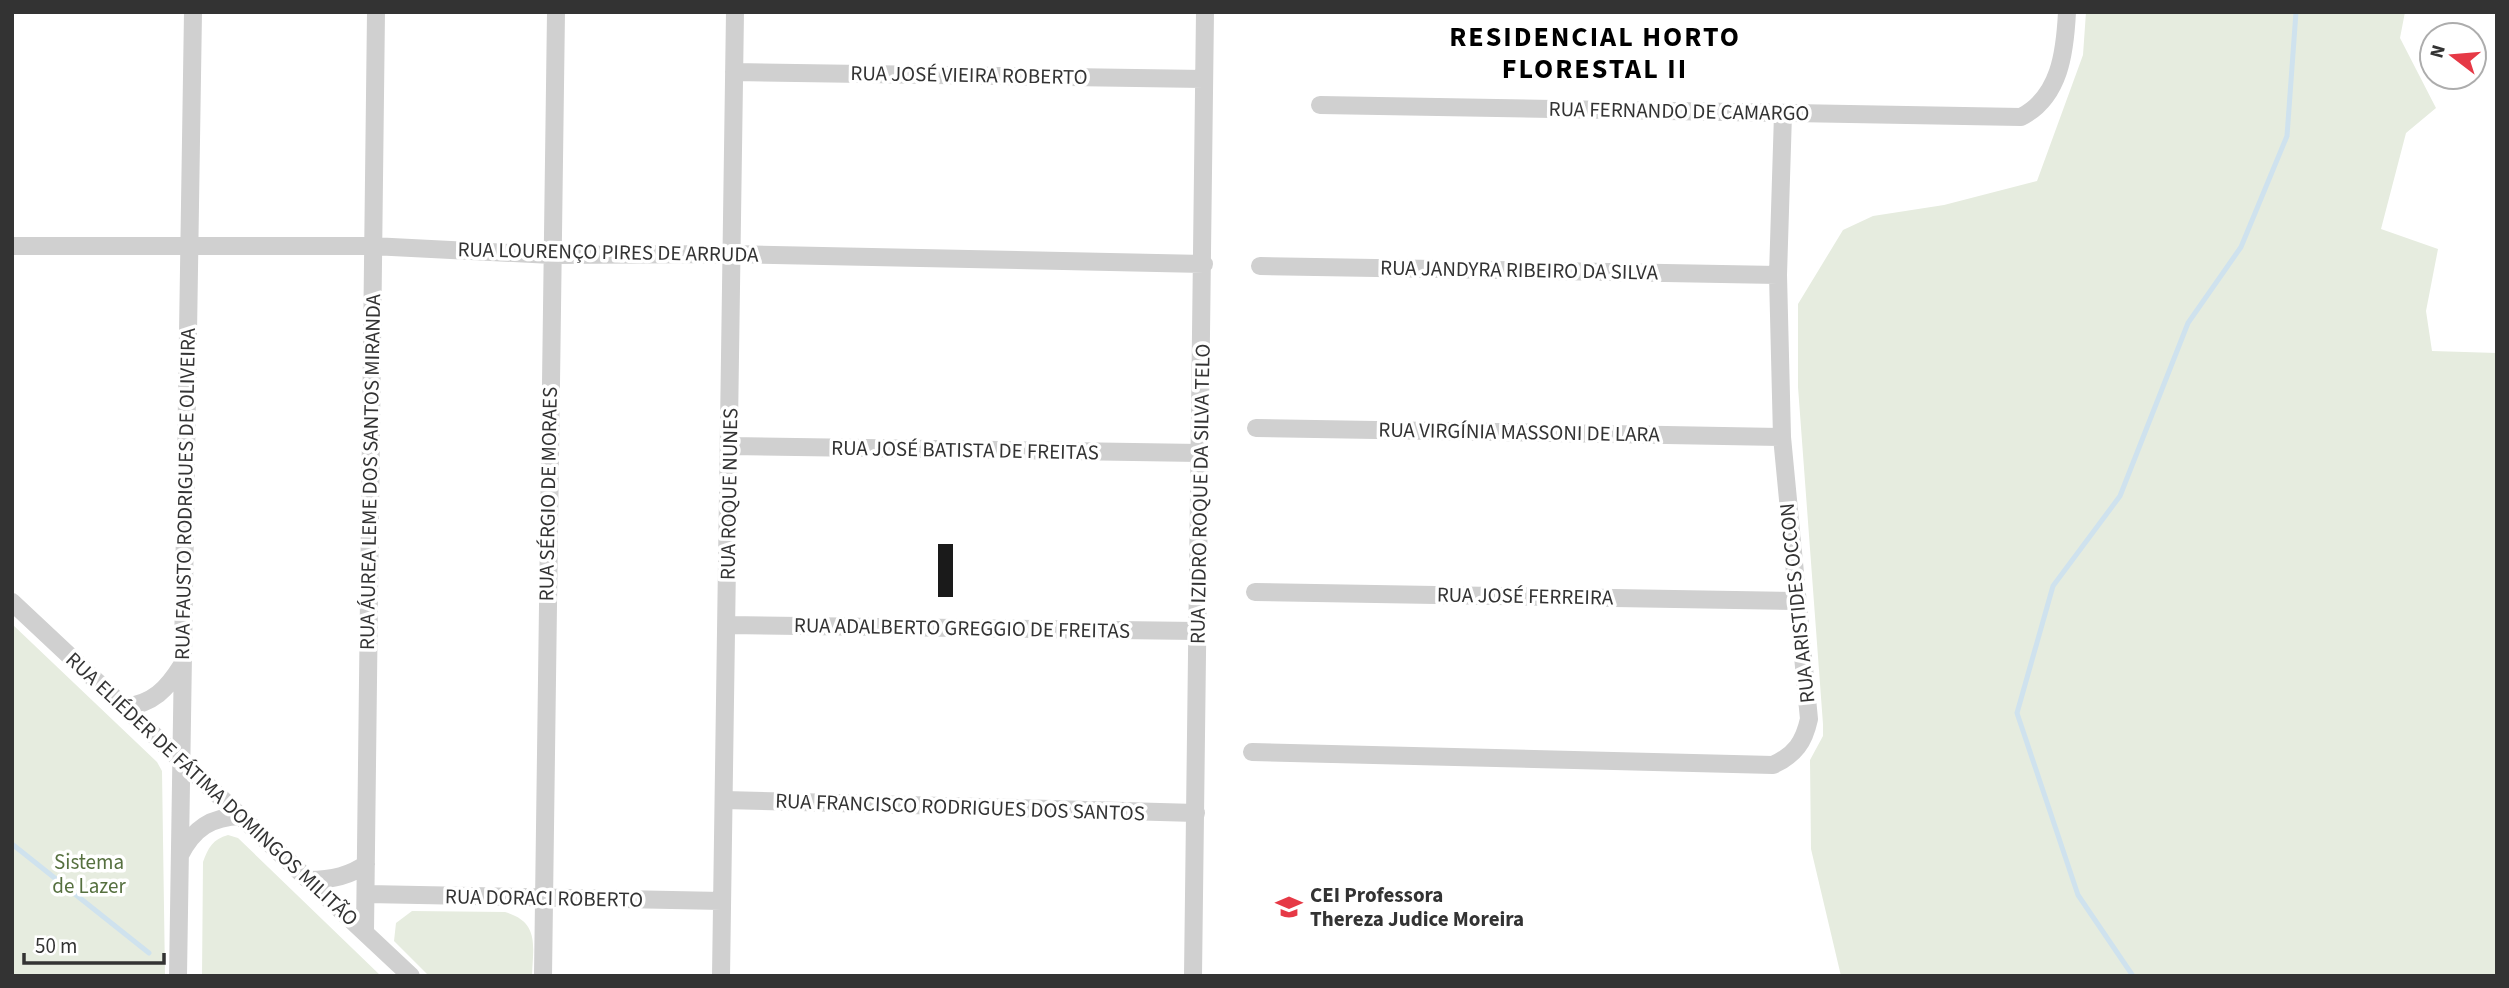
<svg xmlns="http://www.w3.org/2000/svg" width="2509" height="988" font-family="'Source Sans 3',sans-serif">
	<style>
		.green { fill: #e6ecdf }
		.lines { fill: none; stroke-linecap: round; stroke-linejoin: round }
		.stream { stroke: #cfe2ee; stroke-width: 5 }
		.building { fill: #1a1a1a }
		.minor { stroke: #d0d0d0; stroke-width: 18 }
		.labels { text-anchor: middle; dominant-baseline: central; stroke-width: 7; stroke-linejoin: round; paint-order: stroke }
		.street-label { font-size: 21px; fill: #333; stroke: #fff }
		.park-label { font-size: 21px; fill: #56703f; stroke: #fff }
		.poi-label { font-size: 21px; font-weight: bold; fill: #333; stroke: #fff; text-anchor: start }
		.district-label { font-size: 28px; font-weight: bold; letter-spacing: 2px; fill: #000; stroke: #fff }
	</style>
	<rect width="100%" height="100%" fill="#fff"/>
	<!-- green -->
	<path class="green" d="M2086,12H2405L2400,38L2436,108L2406,133L2381,229L2438,249L2426,311L2432,351L2497,353V976H1841L1811,849L1810,760L1823,736V724L1798,387V304L1843,230L1873,216L1944,205L2037,181L2083,55Z
		M12,624L157,762L162,771L165,976H12Z
		M228,835L238,838L381,976H202L203,862C208,848 213,839 228,835Z
		M412,911L505,912C540,922 533,946 532,976H429L394,941L396,923Z"/>
	<g class="lines">
		<!-- stream -->
		<path class="stream" d="M12,844L149,953
			M2133,976L2078,895L2017,713L2053,586L2120,496L2188,323L2241,247L2287,136L2296,12"/>
	</g>
	<!-- building -->
	<path class="building" d="M938,544H953V597H938Z"/>
	<g class="lines">
		<!-- minor -->
		<path class="minor" d="M734,72L1204,79
			M1320,105L2021,117C2060,97 2065,52 2067,12
			M12,246H372L552,255L732,254L1204,264
			M1260,266L1778,275
			M1256,428L1782,437
			M730,446L1200,453
			M1255,592L1796,601
			M12,602L411,976
			M727,625L1197,631
			M124,707C153,704 167,689 182,665
			M1252,752L1773,765C1795,755 1804,742 1809,719L1782,437L1778,275L1783,114
			M724,800L1196,813
			M180,855C194,828 211,817 241,816
			M309,880C329,880 350,876 366,864
			M367,894L722,901
			M365,932L376,12
			M178,976L193,12
			M543,976L556,12
			M721,976L735,12
			M1193,976L1205,12"/>
	</g>
	<!-- icons -->
	<defs>
		<g id="school-bare" transform="scale(2.1)"><path d="M0-5L7-2L0 1L-7-2ZM-4 1L0 2.5L4 1V4Q0 6-4 4Z" fill="#e63946" stroke="#fff" stroke-width="2.5" paint-order="stroke"/></g>
	</defs>
	<g fill-rule="evenodd">
		<use href="#school-bare" x="1289" y="907"/>
	</g>
	<g class="labels">
		<!-- street labels -->
		<g class="street-label">
			<text transform="translate(969 75) rotate(1)">RUA JOSÉ VIEIRA ROBERTO</text>
			<text transform="translate(1679 111) rotate(1)">RUA FERNANDO DE CAMARGO</text>
			<text transform="translate(608 252) rotate(1)">RUA LOURENÇO PIRES DE ARRUDA</text>
			<text transform="translate(1519 270) rotate(1)">RUA JANDYRA RIBEIRO DA SILVA</text>
			<text transform="translate(1519 432) rotate(1)">RUA VIRGÍNIA MASSONI DE LARA</text>
			<text transform="translate(965 450) rotate(1)">RUA JOSÉ BATISTA DE FREITAS</text>
			<text transform="translate(370 472) rotate(-89)">RUA ÁUREA LEME DOS SANTOS MIRANDA</text>
			<text transform="translate(185 494) rotate(-89)">RUA FAUSTO RODRIGUES DE OLIVEIRA</text>
			<text transform="translate(548 494) rotate(-89)">RUA SÉRGIO DE MORAES</text>
			<text transform="translate(729 494) rotate(-89)">RUA ROQUE NUNES</text>
			<text transform="translate(1200 494) rotate(-89)">RUA IZIDRO ROQUE DA SILVA TELO</text>
			<text transform="translate(1525 596) rotate(1)">RUA JOSÉ FERREIRA</text>
			<text transform="translate(1797 603) rotate(-96)">RUA ARISTIDES OCCON</text>
			<text transform="translate(962 628) rotate(1)">RUA ADALBERTO GREGGIO DE FREITAS</text>
			<text transform="translate(212 789) rotate(43)">RUA ELIÉDER DE FÁTIMA DOMINGOS MILITÃO</text>
			<text transform="translate(960 807) rotate(2)">RUA FRANCISCO RODRIGUES DOS SANTOS</text>
			<text transform="translate(544 898) rotate(1)">RUA DORACI ROBERTO</text>
		</g>
		<!-- park labels -->
		<g class="park-label">
			<text x="89" y="862">Sistema<tspan x="89" dy="24">de Lazer</tspan></text>
		</g>
		<!-- poi labels -->
		<g class="poi-label">
			<text x="1310" y="895">CEI Professora<tspan x="1310" dy="24">Thereza Judice Moreira</tspan></text>
		</g>
		<!-- district labels -->
		<g class="district-label">
			<text x="1595" y="37">RESIDENCIAL HORTO<tspan x="1595" dy="32">FLORESTAL II</tspan></text>
		</g>
	</g>
	<!-- border -->
	<rect width="2509" height="988" fill="none" stroke="#333333" stroke-width="28"/>
	<!-- north arrow -->
	<g transform="translate(2453 56) rotate(286)"><circle r="33" fill="#ffffff" stroke="#adadad" stroke-width="2"/>
	<path d="M0-5L12 26L0 18L-12 26Z" fill="#e63946"/>
	<text y="-10" font-size="19" font-weight="bold" text-anchor="middle" fill="#333333">N</text>
	</g>
	<!-- scale -->
	<path d="M24 953v10h140v-10" fill="none" stroke="#333333" stroke-width="3.5"/>
	<text x="35" y="953" font-size="21" fill="#333333" stroke="#ffffff" stroke-width="5" paint-order="stroke">50 m</text>
</svg>
